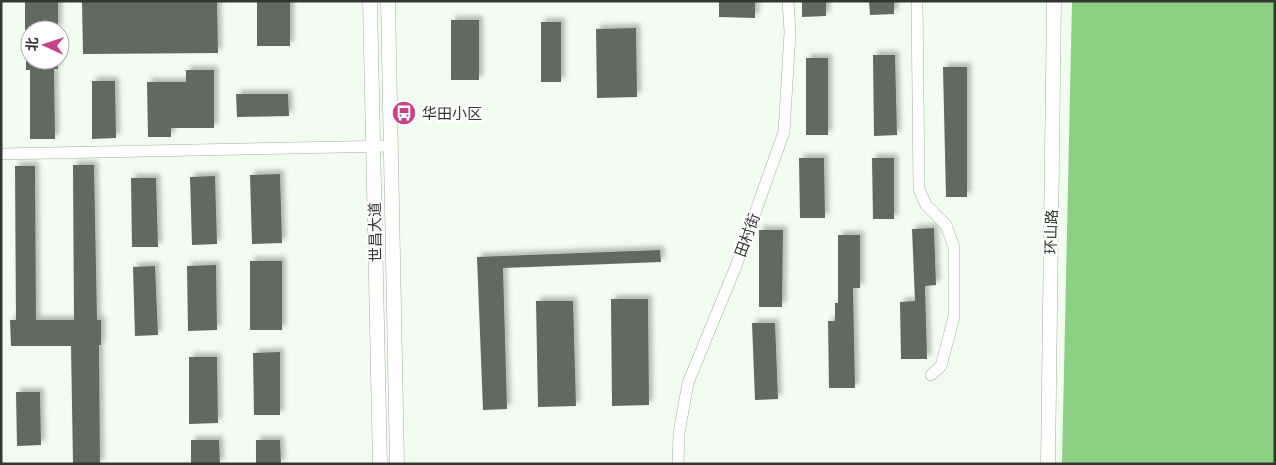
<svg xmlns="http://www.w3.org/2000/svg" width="1276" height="465" font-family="'Public Sans','Noto Sans SC',sans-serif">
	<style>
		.forest { fill: #8cd183 }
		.building { fill: #606b5e; filter: url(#shadow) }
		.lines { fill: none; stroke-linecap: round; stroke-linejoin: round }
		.minor-casing { stroke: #a1aea0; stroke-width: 12 }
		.major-casing { stroke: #a1aea0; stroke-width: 15 }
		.minor { stroke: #fff; stroke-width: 11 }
		.major { stroke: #fff; stroke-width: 14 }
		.labels { text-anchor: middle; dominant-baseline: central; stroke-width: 5; stroke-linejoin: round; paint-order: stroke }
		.poi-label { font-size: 15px; fill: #323732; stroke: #fff; text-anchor: start }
		.street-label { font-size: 15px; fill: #323732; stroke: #fff }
	</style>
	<defs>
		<filter id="shadow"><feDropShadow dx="4" dy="-4" stdDeviation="2.5" flood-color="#0004"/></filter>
	</defs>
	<rect width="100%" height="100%" fill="#f1feef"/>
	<!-- forest -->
	<path class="forest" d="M1072,1H1275V464H1062Z"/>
	<!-- building -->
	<path class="building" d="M25,1H58V30H25Z
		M82,1H217L218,53L83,54Z
		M257,1H290V46H257Z
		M719,1H755V18L719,17Z
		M802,1H826V16L802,17Z
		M869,1H894V14L870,15Z
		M451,20H479V80H451Z
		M541,22H561V82H541Z
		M636,28L637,97L597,98L596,29Z
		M873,55H895L897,135L874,136Z
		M806,58H828V135H806Z
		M26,60H58V69H54L55,139H30V70H26Z
		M943,67H967V197H946Z
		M186,70H214V128H171V137H148L147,82H186Z
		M92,81H115L116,138L92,139Z
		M236,94H288L289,116L237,117Z
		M799,158H824L825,218H800Z
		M872,158H894V219H873Z
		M73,165H94L97,320H101V345H99L100,464H73L71,346H11L10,320H16L15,166H35L36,320H74Z
		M280,174L282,243L252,244L250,175Z
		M215,176L217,244L192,245L190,177Z
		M131,178H156L158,247H132Z
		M934,228L936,285L925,286L927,359H901L900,302L915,301L912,229Z
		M759,230H783L782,307H759Z
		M838,235H860V288H853L855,388H829L828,321H835V303H838Z
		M660,250L661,262L503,268L507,409L483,410L477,257Z
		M250,261H282V330H250Z
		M216,265L217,330L188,331L187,266Z
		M155,266L158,335L135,336L133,267Z
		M611,299H648L649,405L612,406Z
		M536,301H573L576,406L538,407Z
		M752,323H775L778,399L755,400Z
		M280,352V415H254L253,353Z
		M189,357H217L218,423L189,424Z
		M16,392H40L41,445L17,446Z
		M191,440H219L220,464H191Z
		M256,440H280L281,464H256Z"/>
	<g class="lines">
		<!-- minor casing -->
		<g class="minor-casing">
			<path id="minor" d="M917,1L919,189L926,205L946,225L954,247V317L941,366L931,375
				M1,154L391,146
				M678,464L679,433L688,383L736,266L784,132L790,32L788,1"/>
		</g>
		<!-- major casing -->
		<g class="major-casing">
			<path id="major" d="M370,1L380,464
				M388,1L397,464
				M1048,464L1054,1"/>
		</g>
		<!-- minor -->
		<use href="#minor" class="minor"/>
		<!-- major -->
		<use href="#major" class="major"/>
	</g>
	<!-- icons -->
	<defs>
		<g id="bus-disc" transform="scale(1.25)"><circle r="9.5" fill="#c64388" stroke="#fff"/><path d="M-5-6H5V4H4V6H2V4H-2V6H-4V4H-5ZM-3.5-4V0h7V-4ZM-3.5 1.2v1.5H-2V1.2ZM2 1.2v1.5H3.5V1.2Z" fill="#fff"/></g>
	</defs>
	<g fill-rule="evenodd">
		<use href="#bus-disc" x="404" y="113"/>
	</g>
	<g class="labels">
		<!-- poi labels -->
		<g class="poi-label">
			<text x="422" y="113">华田小区</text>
		</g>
		<!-- street labels -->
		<g class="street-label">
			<text transform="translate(375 232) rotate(-91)">世昌大道</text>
			<text transform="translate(1051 232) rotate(-89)">环山路</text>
			<text transform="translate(747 235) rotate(-70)">田村街</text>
		</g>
	</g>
	<!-- border -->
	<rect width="1276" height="465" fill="none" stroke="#323732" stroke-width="5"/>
	<!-- north arrow -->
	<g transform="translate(45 45) rotate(273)"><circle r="24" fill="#ffffff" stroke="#adafad"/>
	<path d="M0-4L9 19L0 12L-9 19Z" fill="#c64388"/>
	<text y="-8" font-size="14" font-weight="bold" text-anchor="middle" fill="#323732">北</text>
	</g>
</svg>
